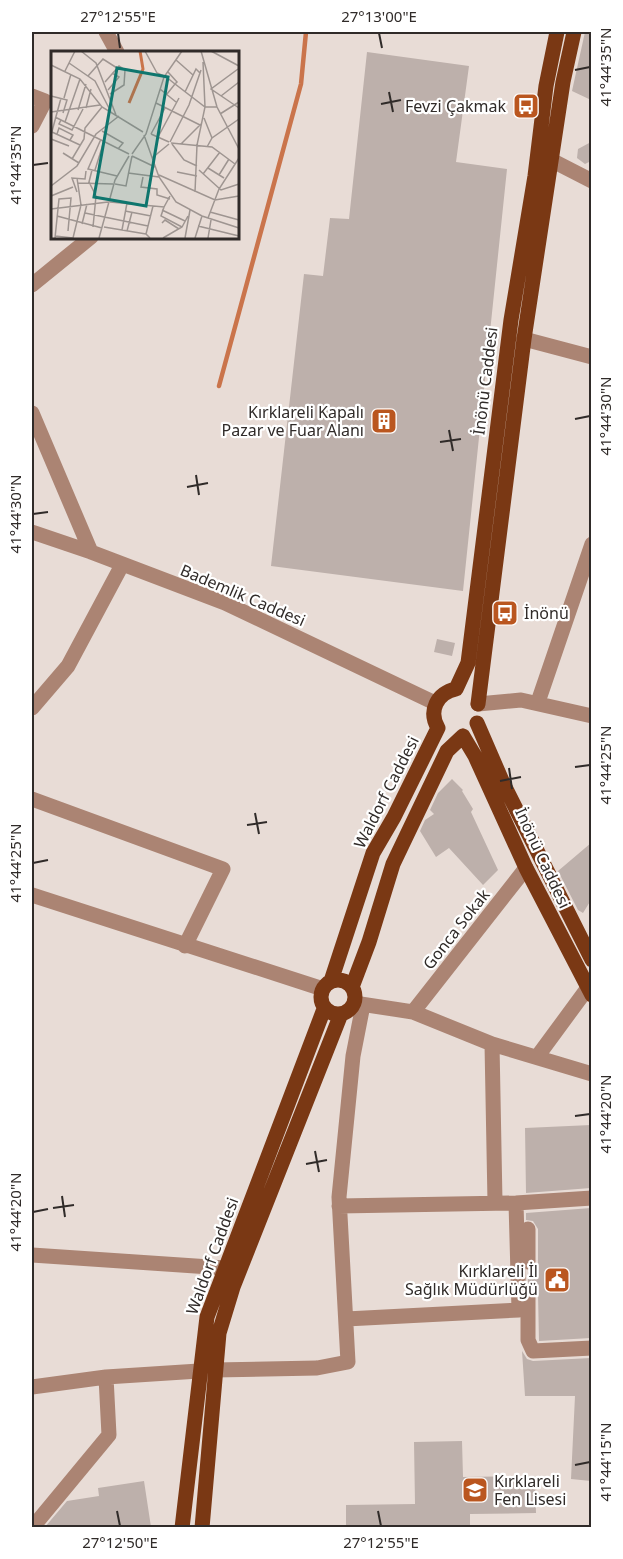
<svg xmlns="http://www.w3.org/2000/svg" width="623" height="1559" font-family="'Noto Sans',sans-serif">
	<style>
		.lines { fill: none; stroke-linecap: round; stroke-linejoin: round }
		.stream { stroke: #ca744b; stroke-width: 4.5 }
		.building { fill: #bdb0ab }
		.minor { stroke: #ab8473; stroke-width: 15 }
		.major { stroke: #7a3814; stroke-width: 15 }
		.ticks { fill: none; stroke: #302b29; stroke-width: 2 }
		.labels { text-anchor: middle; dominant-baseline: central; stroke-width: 4.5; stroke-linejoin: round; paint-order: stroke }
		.poi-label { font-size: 16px; fill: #302b29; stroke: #fff; text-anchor: end }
		.street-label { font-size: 16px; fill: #302b29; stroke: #fff }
		.inset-river { fill: none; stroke: #ca744b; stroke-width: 3 }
		.inset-road { fill: none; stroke: #9e9591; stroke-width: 1.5 }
		.view { fill: #0f766e; fill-opacity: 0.15; stroke: #0f766e; stroke-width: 3 }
		.inset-edge { fill: none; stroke: #302b29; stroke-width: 3 }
		.neatline { fill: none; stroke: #302b29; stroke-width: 2 }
		.ticks-label { font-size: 15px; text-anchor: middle; fill: #302b29 }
	</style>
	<rect width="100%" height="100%" fill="#e8dcd6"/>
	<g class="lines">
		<!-- stream -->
		<path class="stream" d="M219,386L301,84L306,32"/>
	</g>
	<!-- building -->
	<path class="building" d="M585,32H591V100L572,91Z
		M367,52L469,66L456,162L507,169L463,591L271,566L304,274L323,276L330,218L349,219Z
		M591,142V161L585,164L577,158L578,149Z
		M437,639L455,643L452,656L434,652Z
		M452,779L463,790L462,791L473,809L471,812L498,870L483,885L449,848L436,857L420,831L425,820L434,814L430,810L438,793Z
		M591,843V900L583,913L578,910L558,871Z
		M591,1125V1188L526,1193L525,1128Z
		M591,1208V1338L539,1341L538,1294L533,1287L528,1285V1272L533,1270L538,1263V1229L533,1221L526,1220V1213Z
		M522,1351L527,1359L533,1361L591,1358V1481L571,1479L575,1396H525Z
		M462,1441L463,1477L535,1476L536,1513L470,1514V1527H346V1505L415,1504L414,1442Z
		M144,1481L151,1527H45L67,1501L99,1496L98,1488Z"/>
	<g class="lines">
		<!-- minor -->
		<path class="minor" d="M106,32L117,52
			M32,96L45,101L32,126
			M553,161L592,181
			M32,285L91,237
			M524,339L592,357
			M32,413L91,552
			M32,532L91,552L225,603L435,703
			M538,702L592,544
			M478,704L521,700L592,716
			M32,708L68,666L122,565
			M32,799L223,869L185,946
			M32,895L323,989
			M354,1003L413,1012L492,1044L592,1074
			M413,1012L526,868
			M492,1044L495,1202
			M537,1057L587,989
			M339,1206L516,1203L592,1198
			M32,1255L225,1268
			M528,1262V1229
			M528,1295V1340L533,1351L592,1348
			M346,1319L519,1310L516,1203
			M214,1370L317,1368L348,1362L339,1197L353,1056L363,1005
			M32,1387L106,1377L199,1371
			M32,1528L109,1435L106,1377"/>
		<!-- major -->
		<path class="major" d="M478,704L524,339L563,82L574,32
			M477,723L503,783L592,960
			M463,736L475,756L526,868L592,995
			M321 997a17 17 0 1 1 34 0a17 17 0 1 1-34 0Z
			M331,981L373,853L394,817L438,728C428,711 437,693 456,689L468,663L511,320L535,176L546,86L557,32
			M352,987L369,942L393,864L447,751L463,736
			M182,1528L207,1317L324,1009
			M202,1528L219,1333L233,1287L341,1014"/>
	</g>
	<!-- ticks -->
	<path class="ticks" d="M118,33L120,48M379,33L382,48M575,70L590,67M389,92L393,112M381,104L401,100M33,165L48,163M575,419L590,416M449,430L453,451M440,442L461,439M196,475L199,495M187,487L208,483M33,514L48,512M575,767L590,765M509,768L512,789M500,781L521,777M255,813L259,834M247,825L267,822M33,863L48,860M575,1116L590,1114M315,1151L319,1172M306,1164L327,1160M62,1196L65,1217M53,1208L74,1205M33,1212L48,1209M575,1465L590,1462M117,1511L120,1526M378,1511L381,1526"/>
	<!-- icons -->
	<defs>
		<g id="bus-square" transform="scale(1.35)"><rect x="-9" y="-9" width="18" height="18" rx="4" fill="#ba561f" stroke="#fff"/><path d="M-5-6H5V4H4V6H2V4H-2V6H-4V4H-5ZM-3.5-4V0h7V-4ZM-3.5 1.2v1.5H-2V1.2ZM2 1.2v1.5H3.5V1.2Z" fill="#fff"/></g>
		<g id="building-square" transform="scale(1.35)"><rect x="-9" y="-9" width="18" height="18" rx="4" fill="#ba561f" stroke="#fff"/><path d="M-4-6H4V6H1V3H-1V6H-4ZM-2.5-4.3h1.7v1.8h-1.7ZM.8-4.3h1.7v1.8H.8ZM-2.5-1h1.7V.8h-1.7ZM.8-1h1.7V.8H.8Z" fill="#fff"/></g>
		<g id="civic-square" transform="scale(1.35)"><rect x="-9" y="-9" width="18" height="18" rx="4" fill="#ba561f" stroke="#fff"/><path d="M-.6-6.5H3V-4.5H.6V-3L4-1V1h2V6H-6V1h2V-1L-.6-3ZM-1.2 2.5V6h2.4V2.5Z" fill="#fff"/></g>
		<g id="school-square" transform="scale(1.35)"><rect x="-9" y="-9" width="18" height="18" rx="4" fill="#ba561f" stroke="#fff"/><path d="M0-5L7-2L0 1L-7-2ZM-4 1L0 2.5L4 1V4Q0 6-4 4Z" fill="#fff"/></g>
	</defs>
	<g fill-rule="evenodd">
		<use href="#bus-square" x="526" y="106"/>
		<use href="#building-square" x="384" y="421"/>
		<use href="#bus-square" x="505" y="613"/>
		<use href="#civic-square" x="557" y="1280"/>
		<use href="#school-square" x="475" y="1490"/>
	</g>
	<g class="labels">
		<!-- poi labels -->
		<g class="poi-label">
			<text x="506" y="106">Fevzi Çakmak</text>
			<text x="364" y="412">Kırklareli Kapalı<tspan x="364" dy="18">Pazar ve Fuar Alanı</tspan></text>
			<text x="524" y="613" text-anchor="start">İnönü</text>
			<text x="538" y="1271">Kırklareli İl<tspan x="538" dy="18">Sağlık Müdürlüğü</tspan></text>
			<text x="494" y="1481" text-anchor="start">Kırklareli<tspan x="494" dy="18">Fen Lisesi</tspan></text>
		</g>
		<!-- street labels -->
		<g class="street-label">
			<text transform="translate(485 381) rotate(-83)">İnönü Caddesi</text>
			<text transform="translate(243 595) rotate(23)">Bademlik Caddesi</text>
			<text transform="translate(386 792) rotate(-63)">Waldorf Caddesi</text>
			<text transform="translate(543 858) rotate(65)">İnönü Caddesi</text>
			<text transform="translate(456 929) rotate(-52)">Gonca Sokak</text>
			<text transform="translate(212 1256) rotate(-70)">Waldorf Caddesi</text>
		</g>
	</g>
	<!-- overview -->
	<g transform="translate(51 51)">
		<rect width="188" height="188" fill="#e8dcd6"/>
		<path class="inset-river" d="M78,52L92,18L89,0"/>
		<path class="inset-road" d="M30,0L45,12L65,64M94,0L106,22L113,25M150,0L166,56L188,98M160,0L188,15M125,9L142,24M18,12L44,30L60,61M0,14L29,28L51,56L92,81M187,18L160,38L188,57M14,20L24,0M37,25L52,8L66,17M114,25L124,33L126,31L117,21M54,31L68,15L74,19L73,34L59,43M109,38L125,51M57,39L68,26L61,22M134,41L145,18L149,22M116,43L124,33L154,56H166M0,45L16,49L12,62M170,45L188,31M13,47L20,23M105,52L149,74M35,57L40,38M27,59L35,33M0,61L49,54M169,63L188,51M4,66L78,103M153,67L161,87M10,69L8,73L21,79L32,58M14,71L29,28M51,80L72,92L67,98M1,81L29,94M6,83L8,77L22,84L19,89M100,83L114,57M100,83L118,91M0,84L10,47M93,84L108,126L125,151L151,165L188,177M107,86L128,47M0,88L18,95M50,88L37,118L66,125M119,91L138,54L150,19M120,92L161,96L184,113M121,93L133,109L146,115M130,93L150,73M156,96L161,87L188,68M12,102L28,112M81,103L95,83L113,26L131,0M81,105L104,116M101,107L118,93M21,108L33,88L34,77L51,56M157,117L173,127M41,119L38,131L45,145L42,176M44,119L53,90M148,119L170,139L188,133M126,121L146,125M77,122L108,126M152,123L169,101M108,124L164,149L188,145M168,124L178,108M92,126L90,136L106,138V144L119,148M27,132L62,133M64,133L75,135L81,105M0,135L26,115L45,83L68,65M26,141L21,127L34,128L35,120M144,141L146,94L154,56L152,11M0,145L22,136M59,151L113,156L119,145M113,156L110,165L131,176M0,158L57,151M111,159L134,170M74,160L100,165M159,161L188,169M34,162L97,175M6,165L51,177M157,167L168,138L188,107M111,172L114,169L128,178M31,173L36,153M147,175L188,185M53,176L95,183M71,179L76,152M76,180L81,161M4,185L22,187M4,187L8,148L20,147L17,180M22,187L30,154L26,127M48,187L64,129L78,105M99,187L95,183L102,155M112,187L131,176L137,165M134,187L139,159M144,187L151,165M157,187L160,169"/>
		<path class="view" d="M66,17L117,26L95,155L43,146Z"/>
		<rect width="188" height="188" class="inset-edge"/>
	</g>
	<!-- border -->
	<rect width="623" height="1559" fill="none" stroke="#ffffff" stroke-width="66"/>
	<rect x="33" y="33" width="557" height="1493" class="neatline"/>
	<g class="ticks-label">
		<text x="118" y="22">27°12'55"E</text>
		<text x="379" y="22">27°13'00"E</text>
		<text transform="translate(606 67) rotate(-90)" y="5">41°44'35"N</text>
		<text transform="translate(16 165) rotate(-90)" y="5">41°44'35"N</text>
		<text transform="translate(606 416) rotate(-90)" y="5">41°44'30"N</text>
		<text transform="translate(16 514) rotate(-90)" y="5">41°44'30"N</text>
		<text transform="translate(606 765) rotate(-90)" y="5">41°44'25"N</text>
		<text transform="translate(16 863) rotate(-90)" y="5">41°44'25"N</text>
		<text transform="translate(606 1114) rotate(-90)" y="5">41°44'20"N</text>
		<text transform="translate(16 1212) rotate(-90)" y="5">41°44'20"N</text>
		<text transform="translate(606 1462) rotate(-90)" y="5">41°44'15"N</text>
		<text x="120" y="1548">27°12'50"E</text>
		<text x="381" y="1548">27°12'55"E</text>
	</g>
</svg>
